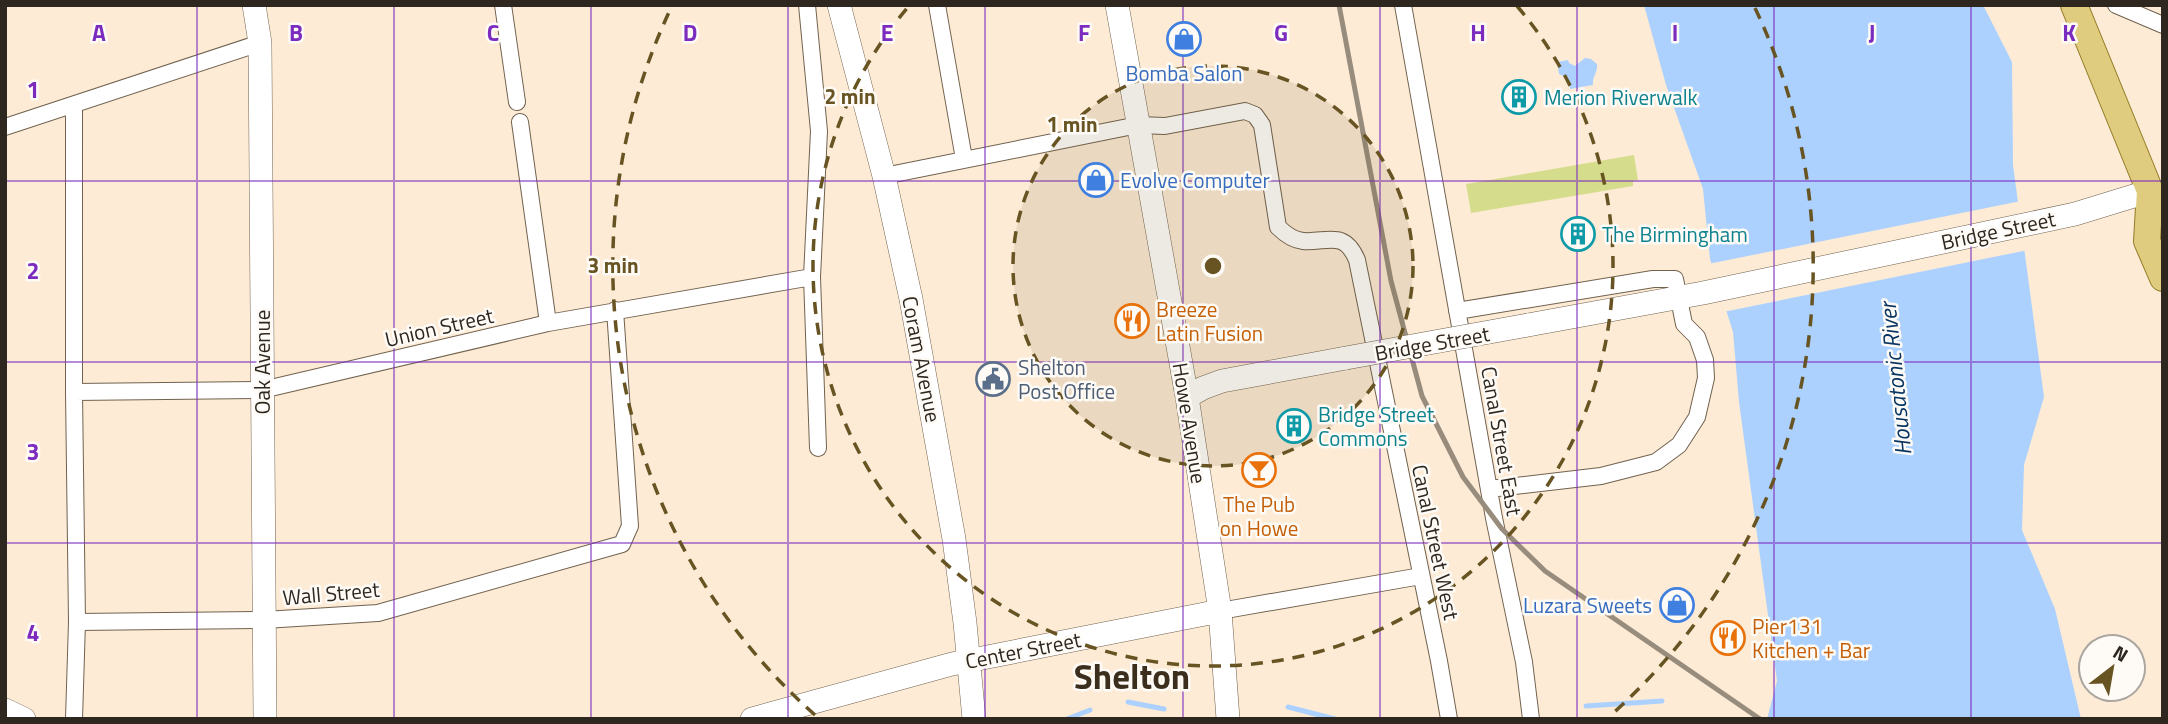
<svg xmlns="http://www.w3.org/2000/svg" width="2168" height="724" font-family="'Titillium Web',sans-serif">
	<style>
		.green { fill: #d5dd8d }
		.water { fill: #acd1fe }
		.pier { fill: #fdebd6 }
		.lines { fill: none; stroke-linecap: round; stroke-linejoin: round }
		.stream { stroke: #acd1fe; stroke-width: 5 }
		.street-casing { stroke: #71624f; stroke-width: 18 }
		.secondary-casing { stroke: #71624f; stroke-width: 24 }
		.primary-casing { stroke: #937c26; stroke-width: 28 }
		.street { stroke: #fff; stroke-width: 16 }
		.secondary { stroke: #fff; stroke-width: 23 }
		.primary { stroke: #dfcc7f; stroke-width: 26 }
		.rail { stroke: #988c7d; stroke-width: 5 }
		.secondary-bridge-casing { stroke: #71624f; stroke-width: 24; stroke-linecap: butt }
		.secondary-bridge { stroke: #fff; stroke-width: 23 }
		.grid { fill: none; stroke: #7b2cbf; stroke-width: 2; stroke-opacity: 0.55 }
		.ring { fill: none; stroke: #675422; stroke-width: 3.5; stroke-dasharray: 12 9 }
		.labels { text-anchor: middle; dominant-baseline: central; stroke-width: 5; stroke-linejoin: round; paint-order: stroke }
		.shop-label { font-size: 21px; fill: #366cbe; stroke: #fefbf6 }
		.culture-label { font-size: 21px; fill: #0d838f; stroke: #fefbf6; text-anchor: start }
		.street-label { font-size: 21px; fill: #2e271f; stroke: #fefbf6 }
		.food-label { font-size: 21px; fill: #c56008; stroke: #fefbf6; text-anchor: start }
		.service-label { font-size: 21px; fill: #4e5e75; stroke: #fefbf6; text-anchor: start }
		.water-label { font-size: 23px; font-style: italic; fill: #083562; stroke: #fefbf6 }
		.town-label { font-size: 35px; font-weight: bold; fill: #3c2e1d; stroke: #fefbf6 }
		.grid-label { font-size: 23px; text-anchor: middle; font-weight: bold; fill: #7b2cbf; stroke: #fefbf6; stroke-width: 5; stroke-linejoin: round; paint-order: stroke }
		.centre { fill: #675422; stroke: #fefbf6; stroke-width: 3.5 }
		.ring-label { font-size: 21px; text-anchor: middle; font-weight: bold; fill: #675422; stroke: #fefbf6; stroke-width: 5; stroke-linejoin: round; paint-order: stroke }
	</style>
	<rect width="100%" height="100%" fill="#fdebd6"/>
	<!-- green -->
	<path class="green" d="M1634,155L1638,180L1633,181V186L1471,213L1466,184Z"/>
	<!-- water -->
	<path class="water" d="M1644,5H1983L2012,62L2013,165L2044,397L2024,465L2022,530L2055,609L2081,719H1767L1777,681L1739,402L1733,332L1710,259L1703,189L1666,85Z
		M1585,58L1591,59L1597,64C1598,72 1592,77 1593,85L1570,89L1568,78L1559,74L1557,62L1568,60L1569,63L1575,66Z"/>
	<!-- pier -->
	<path class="pier" d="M2021,201L2028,250L1723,312L1708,264Z"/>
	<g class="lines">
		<!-- stream -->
		<path class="stream" d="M1128,702L1164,709
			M1586,706L1662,701
			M1288,707L1335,719
			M1067,719L1090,710"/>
		<!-- street casing -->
		<g class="street-casing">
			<path id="street" d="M503,5L517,102
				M807,5L819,131L812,277L818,448
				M937,5L964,159
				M1403,5L1494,518L1524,662L1531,719
				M2116,5L2163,25
				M520,122L548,323
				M5,127L260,43
				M884,176L1138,125L1165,126L1245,111L1255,115L1262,125L1278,227C1285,234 1293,240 1303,241C1327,243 1344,229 1357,260L1439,661L1449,719
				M1457,311L1653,279H1675L1684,324L1697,337L1705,360L1706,378L1697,417L1679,445L1656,462L1601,476L1489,489
				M74,392L262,390L548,323L812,277
				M1220,611L1421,576
				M77,622L264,620L378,613L622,544L630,526L615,310
				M74,719L77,622L74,392V105"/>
		</g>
		<!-- secondary casing -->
		<g class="secondary-casing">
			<path id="secondary" d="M254,5L260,43L265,719
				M839,5L884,176L911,299L954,539L965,623L974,719
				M1117,5L1187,397L1220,611L1228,719
				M1528,325L1703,293L2075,214L2150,191
				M1187,397L1203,388L1222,381L1346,358
				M5,710L24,719
				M752,719L952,664L1220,611"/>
		</g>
		<!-- primary casing -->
		<g class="primary-casing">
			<path id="primary" d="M2074,5L2150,191L2163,208
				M2150,191L2147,241L2163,278"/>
		</g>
		<!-- street -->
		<use href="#street" class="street"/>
		<!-- secondary -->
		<use href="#secondary" class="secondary"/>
		<!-- primary -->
		<use href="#primary" class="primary"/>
		<!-- rail -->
		<path class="rail" d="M1339,5L1391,281L1422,396L1463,477L1502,529L1545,571L1760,719"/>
		<!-- secondary-bridge casing -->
		<g class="secondary-bridge-casing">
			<path id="secondary-bridge" d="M1346,358L1528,325"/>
		</g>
		<!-- secondary-bridge -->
		<use href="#secondary-bridge" class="secondary-bridge"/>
	</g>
	<!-- grid -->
	<path class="grid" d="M197,5V719M394,5V719M591,5V719M788,5V719M985,5V719M1183,5V719M1380,5V719M1577,5V719M1774,5V719M1971,5V719M5,181H2163M5,362H2163M5,543H2163"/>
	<!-- distance rings -->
	<circle cx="1213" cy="266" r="200" fill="#675422" fill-opacity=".12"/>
	<g class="ring">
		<circle cx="1213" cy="266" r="200"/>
		<path d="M1517 6A400 400 0 1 1 909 6"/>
		<path d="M815 715A600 600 0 0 1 671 8M1755 8A600 600 0 0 1 1611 715"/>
	</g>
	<!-- icons -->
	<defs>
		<g id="shop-ring" transform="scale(1.75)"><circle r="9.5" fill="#fefbf6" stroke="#3f7fe0" stroke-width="1.5"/><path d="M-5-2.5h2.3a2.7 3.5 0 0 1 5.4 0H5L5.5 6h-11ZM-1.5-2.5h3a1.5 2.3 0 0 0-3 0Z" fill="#3f7fe0"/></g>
		<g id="building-ring" transform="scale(1.75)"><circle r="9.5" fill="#fefbf6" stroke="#0f9aa8" stroke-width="1.5"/><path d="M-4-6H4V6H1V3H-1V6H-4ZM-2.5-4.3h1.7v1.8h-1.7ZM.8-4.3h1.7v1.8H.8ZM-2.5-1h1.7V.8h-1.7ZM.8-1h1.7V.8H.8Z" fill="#0f9aa8"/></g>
		<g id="restaurant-ring" transform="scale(1.75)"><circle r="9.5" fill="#fefbf6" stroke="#e8710a" stroke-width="1.5"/><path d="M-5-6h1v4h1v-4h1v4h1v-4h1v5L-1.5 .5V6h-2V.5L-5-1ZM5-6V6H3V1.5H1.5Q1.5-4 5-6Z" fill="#e8710a"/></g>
		<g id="civic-ring" transform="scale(1.75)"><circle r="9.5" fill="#fefbf6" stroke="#5c6f8a" stroke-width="1.5"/><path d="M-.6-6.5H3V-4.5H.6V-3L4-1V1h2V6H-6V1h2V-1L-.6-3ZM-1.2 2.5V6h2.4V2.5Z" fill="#5c6f8a"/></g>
		<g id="bar-ring" transform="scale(1.75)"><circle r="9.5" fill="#fefbf6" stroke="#e8710a" stroke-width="1.5"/><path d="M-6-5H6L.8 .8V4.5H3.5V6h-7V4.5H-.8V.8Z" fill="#e8710a"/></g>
	</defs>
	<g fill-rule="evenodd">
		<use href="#shop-ring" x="1184" y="39"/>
		<use href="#building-ring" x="1519" y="97"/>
		<use href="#shop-ring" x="1096" y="180"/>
		<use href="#building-ring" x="1578" y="234"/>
		<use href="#restaurant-ring" x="1132" y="321"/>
		<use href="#civic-ring" x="993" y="379"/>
		<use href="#building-ring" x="1294" y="426"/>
		<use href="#bar-ring" x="1259" y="470"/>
		<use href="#shop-ring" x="1677" y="605"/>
		<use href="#restaurant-ring" x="1728" y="638"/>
	</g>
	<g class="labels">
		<!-- shop labels -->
		<g class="shop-label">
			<text x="1184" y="73">Bomba Salon</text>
			<text x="1120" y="180" text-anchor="start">Evolve Computer</text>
			<text x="1652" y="605" text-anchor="end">Luzara Sweets</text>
		</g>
		<!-- culture labels -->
		<g class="culture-label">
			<text x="1544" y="97">Merion Riverwalk</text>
			<text x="1602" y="234">The Birmingham</text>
			<text x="1318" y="414">Bridge Street<tspan x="1318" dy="24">Commons</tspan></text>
		</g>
		<!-- street labels -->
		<g class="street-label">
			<text transform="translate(1998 230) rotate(-12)">Bridge Street</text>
			<text transform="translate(439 327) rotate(-13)">Union Street</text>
			<text transform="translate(1432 343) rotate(-10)">Bridge Street</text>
			<text transform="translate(922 359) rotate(79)">Coram Avenue</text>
			<text transform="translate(262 362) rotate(-90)">Oak Avenue</text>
			<text transform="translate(1190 423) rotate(81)">Howe Avenue</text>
			<text transform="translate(1502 441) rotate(80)">Canal Street East</text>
			<text transform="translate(1436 542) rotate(78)">Canal Street West</text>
			<text transform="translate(331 593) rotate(-5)">Wall Street</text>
			<text transform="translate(1023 650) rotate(-11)">Center Street</text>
		</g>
		<!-- food labels -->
		<g class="food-label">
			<text x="1156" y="309">Breeze<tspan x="1156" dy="24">Latin Fusion</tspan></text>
			<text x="1259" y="504" text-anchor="middle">The Pub<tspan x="1259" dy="24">on Howe</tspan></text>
			<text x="1752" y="626">Pier131<tspan x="1752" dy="24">Kitchen + Bar</tspan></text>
		</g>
		<!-- service labels -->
		<g class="service-label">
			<text x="1018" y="367">Shelton<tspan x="1018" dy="24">Post Office</tspan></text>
		</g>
		<!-- water labels -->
		<g class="water-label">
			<text transform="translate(1895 379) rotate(-96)">Housatonic River</text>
		</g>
		<!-- town labels -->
		<g class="town-label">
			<text x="1132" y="676">Shelton</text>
		</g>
	</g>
	<g class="grid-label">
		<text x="99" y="41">A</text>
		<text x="296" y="41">B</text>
		<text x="493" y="41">C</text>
		<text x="690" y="41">D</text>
		<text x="887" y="41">E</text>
		<text x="1084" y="41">F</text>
		<text x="1281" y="41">G</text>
		<text x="1478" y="41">H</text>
		<text x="1675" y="41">I</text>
		<text x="1872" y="41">J</text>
		<text x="2069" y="41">K</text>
		<text x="33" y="98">1</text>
		<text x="33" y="279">2</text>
		<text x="33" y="460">3</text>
		<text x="33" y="641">4</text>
	</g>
	<circle cx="1213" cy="266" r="10" class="centre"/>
	<g class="ring-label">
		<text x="850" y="104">2 min</text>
		<text x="1072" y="132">1 min</text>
		<text x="613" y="273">3 min</text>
	</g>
	<!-- border -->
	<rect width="2168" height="724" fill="none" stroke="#2e271f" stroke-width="14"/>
	<!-- north arrow -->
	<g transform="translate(2112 668) rotate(31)"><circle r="33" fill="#fefbf6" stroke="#aba6a0" stroke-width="2"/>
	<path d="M0-5L12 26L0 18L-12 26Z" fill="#675422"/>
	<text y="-10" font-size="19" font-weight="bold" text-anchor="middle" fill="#2e271f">N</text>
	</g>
</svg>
